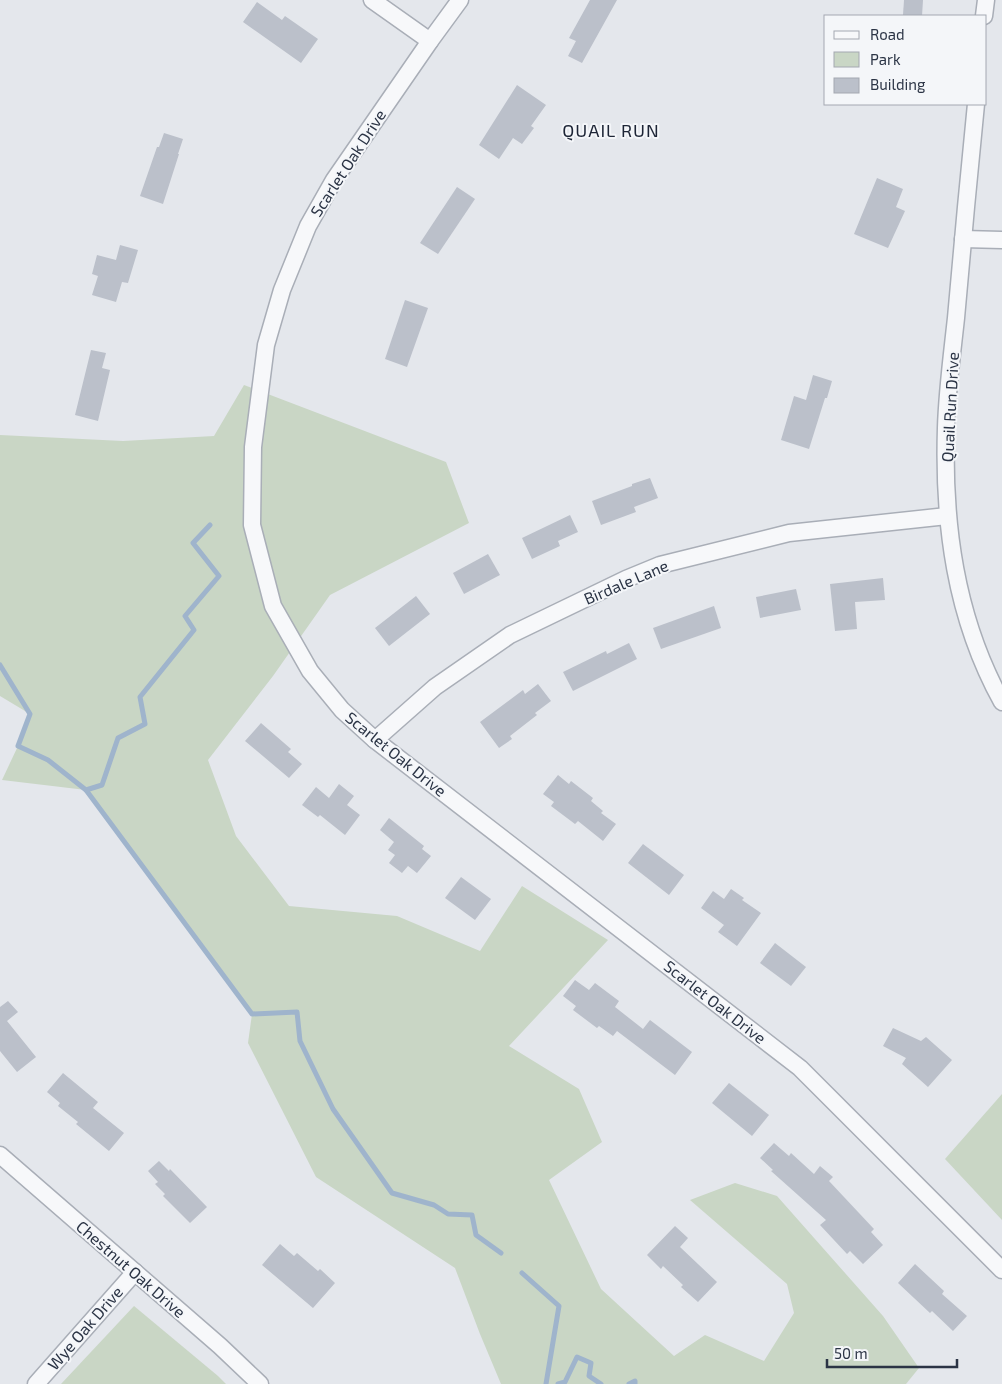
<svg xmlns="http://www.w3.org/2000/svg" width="1002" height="1384" viewBox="0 0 1002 1384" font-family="'Exo 2',sans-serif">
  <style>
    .green { fill: #c9d6c5 }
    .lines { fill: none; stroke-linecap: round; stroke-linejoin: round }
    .stream { stroke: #9fb4cc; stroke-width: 5 }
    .building { fill: #bbc0ca }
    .minor-casing { stroke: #a9aeb7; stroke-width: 19 }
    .minor { stroke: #f7f8fa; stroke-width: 16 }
    .labels { text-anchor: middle; stroke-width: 4; stroke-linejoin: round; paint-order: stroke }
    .street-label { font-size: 16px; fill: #2b3445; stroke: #f4f6f9 }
    .neighbourhood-label { font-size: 18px; letter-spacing: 1px; fill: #1d2536; stroke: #f4f6f9 }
  </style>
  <rect width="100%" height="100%" fill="#e4e7ec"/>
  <!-- green -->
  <g class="green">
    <polygon points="244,385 446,462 469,523 330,595 273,676 208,760 236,836 289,906 397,916 480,951 522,886 608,940 509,1046 579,1089 602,1142 549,1180 601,1289 674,1356 705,1335 764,1361 794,1313 787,1284 690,1200 735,1183 777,1196 883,1316 919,1368 906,1384 501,1384 480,1334 455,1268 316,1177 248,1043 252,1014 86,790 2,780 18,746 30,714 0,696 0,435 123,441 214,436"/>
    <polygon points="1002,1094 1002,1220 945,1159"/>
    <polygon points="134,1306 218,1376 226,1384 61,1384"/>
  </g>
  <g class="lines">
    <!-- stream -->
    <g class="stream">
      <polyline points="0,665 30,714 18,746 48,760 86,790 252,1014 297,1012 300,1041 333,1109 392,1193 434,1205 448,1214 472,1215 476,1235 501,1253"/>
      <polyline points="86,790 102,785 118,738 145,724 140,697 194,630 185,616 219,576 193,543 210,525"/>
      <polyline points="522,1273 559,1306 546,1384"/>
      <polyline points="558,1384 565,1382 577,1357 591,1363 589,1376 601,1384"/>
      <polyline points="629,1384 635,1381 635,1384"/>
    </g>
  </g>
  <!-- building -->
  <g class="building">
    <polygon points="590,0 617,0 582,63 568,56 576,41 569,38"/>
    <polygon points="904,0 923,0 922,16 903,15"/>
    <polygon points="257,2 282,20 285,16 318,39 301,63 243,22"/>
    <polygon points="517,85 546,105 531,126 534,128 522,144 513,138 499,159 479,145"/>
    <polygon points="164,133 183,139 178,154 179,154 163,204 140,196 157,147 159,147"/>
    <polygon points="877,178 903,189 896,207 905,211 888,248 854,234"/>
    <polygon points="457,187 475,199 438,254 420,243"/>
    <polygon points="120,245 138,250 128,283 122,282 116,302 92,295 98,276 92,274 97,255 116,260"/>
    <polygon points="405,300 428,308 407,367 385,359"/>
    <polygon points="91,350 106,353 102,368 110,370 98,421 75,415"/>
    <polygon points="813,375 832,381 827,398 825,398 809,449 781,440 794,396 806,400"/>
    <polygon points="650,478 658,498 634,507 636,512 601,525 592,501 632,486 632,484"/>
    <polygon points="570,515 578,532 558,541 560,546 532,559 522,538"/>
    <polygon points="488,554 500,575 464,594 453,573"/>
    <polygon points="883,578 885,600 855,602 857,629 835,631 830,584"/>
    <polygon points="796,589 801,610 760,618 756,597"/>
    <polygon points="416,596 430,614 389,646 375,628"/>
    <polygon points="714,606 721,628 661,649 653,628"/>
    <polygon points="629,643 637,659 573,691 563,672 606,651 607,654"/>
    <polygon points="538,684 551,701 535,713 537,715 510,736 512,739 499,748 480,722 523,690 525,694"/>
    <polygon points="261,723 291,749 288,752 302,764 289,778 245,741"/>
    <polygon points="558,775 569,784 571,781 593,798 591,801 603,811 601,813 616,824 603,841 578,821 575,824 551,806 554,802 543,794"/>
    <polygon points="339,784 354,796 347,805 360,815 345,835 320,815 318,817 302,805 316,787 329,798"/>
    <polygon points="389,818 424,846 422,849 431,856 417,873 408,866 402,873 389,863 395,855 388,850 394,842 380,830"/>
    <polygon points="643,844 684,875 669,895 628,863"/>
    <polygon points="461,877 491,899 475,920 445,898"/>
    <polygon points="731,889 744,898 742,900 761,913 737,946 718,932 724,925 701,908 713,891 724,899"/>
    <polygon points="775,943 806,967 791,986 760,963"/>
    <polygon points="575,980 589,990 595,983 619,1001 615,1007 643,1029 650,1020 692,1052 675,1075 617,1031 613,1036 599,1026 597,1028 573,1010 576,1006 563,996"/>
    <polygon points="8,1001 18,1012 7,1021 36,1057 17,1072 0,1051 0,1007"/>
    <polygon points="893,1028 921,1041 926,1037 952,1060 928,1087 902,1064 906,1058 883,1046"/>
    <polygon points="63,1073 98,1102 93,1108 124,1133 109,1151 76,1124 78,1122 58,1106 60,1103 47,1092"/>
    <polygon points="729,1083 769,1115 752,1136 712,1103"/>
    <polygon points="774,1143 789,1156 791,1153 814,1174 820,1166 833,1177 829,1181 874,1229 871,1232 883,1245 863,1264 850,1251 847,1254 820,1225 826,1220 771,1171 773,1170 760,1158"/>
    <polygon points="159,1161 169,1171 170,1169 207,1207 190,1223 163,1196 165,1194 155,1184 158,1182 148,1171"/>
    <polygon points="675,1226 688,1238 680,1247 717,1282 698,1302 681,1287 683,1285 663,1266 661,1269 647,1255"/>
    <polygon points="280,1244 294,1256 297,1253 318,1271 320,1269 335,1283 313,1308 262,1265"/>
    <polygon points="915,1264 944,1291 942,1294 967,1316 953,1331 932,1311 930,1313 898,1283"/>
  </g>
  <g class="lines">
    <!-- minor casing -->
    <g class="minor-casing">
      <g id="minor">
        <polyline points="372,0 430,41"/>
        <polyline points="460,0 430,41 334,180 308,226 282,290 266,345 253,447 252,525 273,606 310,671 342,710 375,740 800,1068 1002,1270"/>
        <polyline points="984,16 986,0"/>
        <path d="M976,104C969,175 962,247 956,318C952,355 947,391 946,428C943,523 955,617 1002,702"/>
        <polyline points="963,239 1002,240"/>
        <polyline points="375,740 435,687 510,635 626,579 660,565 789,533 947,516"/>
        <polyline points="0,1155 220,1346 260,1384"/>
        <polyline points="36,1384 135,1272"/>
      </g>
    </g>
    <!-- minor -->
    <use href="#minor" class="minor"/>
  </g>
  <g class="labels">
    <!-- street labels -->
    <g class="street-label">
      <text transform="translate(348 163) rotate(-57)" y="6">Scarlet Oak Drive</text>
      <text transform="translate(950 407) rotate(-87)" y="6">Quail Run Drive</text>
      <text transform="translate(626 582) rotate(-23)" y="6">Birdale Lane</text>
      <text transform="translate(396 754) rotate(39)" y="6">Scarlet Oak Drive</text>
      <text transform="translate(715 1002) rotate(38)" y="6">Scarlet Oak Drive</text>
      <text transform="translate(131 1269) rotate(41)" y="6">Chestnut Oak Drive</text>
      <text transform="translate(85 1328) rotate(-49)" y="6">Wye Oak Drive</text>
    </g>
    <!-- neighbourhood labels -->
    <g class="neighbourhood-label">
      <text x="611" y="137">QUAIL RUN</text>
    </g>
  </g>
  <!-- legend -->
  <rect x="824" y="15" width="162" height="90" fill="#f4f6f9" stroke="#a4a8b1"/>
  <rect x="834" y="31" width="25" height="8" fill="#f7f8fa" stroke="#a4a8b1"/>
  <text x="870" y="40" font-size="15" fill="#2b3445">Road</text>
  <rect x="834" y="52" width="25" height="15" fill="#c9d6c5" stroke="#a4a8b1"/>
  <text x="870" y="65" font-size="15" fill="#2b3445">Park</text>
  <rect x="834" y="78" width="25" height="15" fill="#bbc0ca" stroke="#a4a8b1"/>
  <text x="870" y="90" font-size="15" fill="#2b3445">Building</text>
  <!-- scale -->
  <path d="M827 1359v8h130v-8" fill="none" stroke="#2b3445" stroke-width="2.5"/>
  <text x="834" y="1359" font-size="15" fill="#2b3445" stroke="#f4f6f9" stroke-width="4" paint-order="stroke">50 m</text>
</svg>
